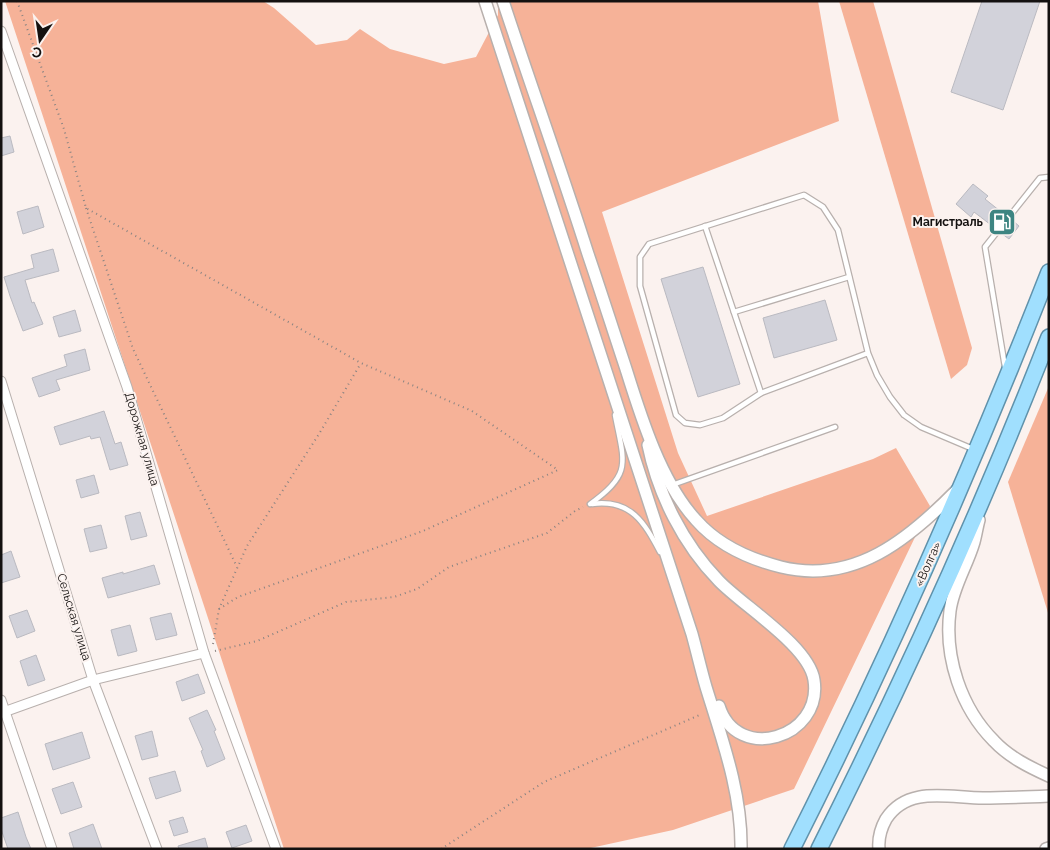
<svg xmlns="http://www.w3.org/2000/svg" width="1050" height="850" viewBox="0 0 1050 850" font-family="Raleway,sans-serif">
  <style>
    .green { fill: #f6b298 }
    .building { fill: #d2d2da; stroke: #babac1 }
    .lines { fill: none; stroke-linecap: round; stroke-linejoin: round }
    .service-casing { stroke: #b8b0ad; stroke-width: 7 }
    .minor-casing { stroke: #b8b0ad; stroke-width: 11 }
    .tertiary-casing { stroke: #b8b0ad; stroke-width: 14 }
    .trunk-casing { stroke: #6092ab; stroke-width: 18 }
    .path { stroke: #8a8482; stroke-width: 2; stroke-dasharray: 1 4; stroke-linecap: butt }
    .service { stroke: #fff; stroke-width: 4.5 }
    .minor { stroke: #fff; stroke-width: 9 }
    .tertiary { stroke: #fff; stroke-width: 11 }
    .trunk { stroke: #a0dffe; stroke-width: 15 }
    .labels { text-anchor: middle; stroke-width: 4; stroke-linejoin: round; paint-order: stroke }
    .poi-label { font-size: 12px; font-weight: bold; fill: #141110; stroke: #fbf2ef; text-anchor: end }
    .street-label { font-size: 12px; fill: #141110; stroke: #fbf2ef }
  </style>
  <rect width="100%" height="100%" fill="#fbf2ef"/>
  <!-- green -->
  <g class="green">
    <polygon points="5,1 263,1 274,8 316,45 347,40 360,29 390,49 444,64 476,57 498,15 498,1 818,1 839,121 602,212 678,453 707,516 873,459 896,448 930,506 794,789 673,830 586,849 284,849"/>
    <polygon points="839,1 873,1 972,348 967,365 951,379"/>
    <polygon points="1049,386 1049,616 1008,482"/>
  </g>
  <!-- building -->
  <g class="building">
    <polygon points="982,1 1040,1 1003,110 951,92"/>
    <polygon points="10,136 14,152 1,156 1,138"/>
    <polygon points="973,184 988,196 985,199 1005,215 995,228 974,212 971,217 956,204"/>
    <polygon points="38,206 44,227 23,234 17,212"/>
    <polygon points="1012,220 1019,226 1009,239 1001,233"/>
    <polygon points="53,249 59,271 25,280 32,303 34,302 43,324 23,331 10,296 4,277 34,268 31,255"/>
    <polygon points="703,267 740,384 698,397 661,279"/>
    <polygon points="825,300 837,340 774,358 763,318"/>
    <polygon points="75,310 81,331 59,337 53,317"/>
    <polygon points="85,349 90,370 56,380 60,390 39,397 32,378 67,366 64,355"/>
    <polygon points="104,411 115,444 121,442 128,465 110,470 100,437 91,439 90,436 60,445 54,427"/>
    <polygon points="94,475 99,493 81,498 76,480"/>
    <polygon points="140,512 147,536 131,540 125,516"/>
    <polygon points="101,525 107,548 90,552 84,529"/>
    <polygon points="11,551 20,577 1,583 1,555"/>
    <polygon points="154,565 160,584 108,598 102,578 123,572 123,574"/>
    <polygon points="27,610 35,631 17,638 9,616"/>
    <polygon points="171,613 177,635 156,640 150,618"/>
    <polygon points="130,625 137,651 118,656 111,630"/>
    <polygon points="36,655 45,680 28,686 20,661"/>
    <polygon points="198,674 205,693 182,701 176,682"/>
    <polygon points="207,710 216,730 214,731 225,759 207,767 201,751 203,750 189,718"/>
    <polygon points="152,731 158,756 142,760 135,736"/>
    <polygon points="82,732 90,758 53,770 45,744"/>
    <polygon points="175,771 181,791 156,799 149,778"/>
    <polygon points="73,782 82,807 61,814 52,789"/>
    <polygon points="18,812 26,837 31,849 8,849 1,829 1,818"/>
    <polygon points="183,817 188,832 174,836 169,821"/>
    <polygon points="93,824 102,849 74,849 69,833"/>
    <polygon points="246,825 252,841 232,848 226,832"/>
    <polygon points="205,838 208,849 179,849 178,846"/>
  </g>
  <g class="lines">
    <!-- service casing -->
    <g class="service-casing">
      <g id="service">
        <polyline points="705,226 761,393"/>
        <polyline points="734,312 849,277"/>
        <polyline points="868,353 761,393 723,418 700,425 685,423 676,415 640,286 640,257 649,244 804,195 823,207 838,230 868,353 877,375 890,397 904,415 921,427 973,449"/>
        <polyline points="1005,367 985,247 1040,178 1049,177"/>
        <polyline points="672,485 835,427"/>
        <path d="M590,504C633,474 624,462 615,415"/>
        <path d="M592,504C631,499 644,522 660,552"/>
      </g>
    </g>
    <!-- minor casing -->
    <g class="minor-casing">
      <g id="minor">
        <polyline points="1,31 127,387 204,653 276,849"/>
        <polyline points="1,381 93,680 157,849"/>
        <polyline points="1,700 52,849"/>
        <polyline points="1,713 93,680 204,653"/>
      </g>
    </g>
    <!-- tertiary casing -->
    <g class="tertiary-casing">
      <g id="tertiary">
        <path d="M485,1L692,634C697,652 701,670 706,687C722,739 742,793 741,849"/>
        <path d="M503,1C531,86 561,169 588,254C601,292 613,330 626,369C641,417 661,482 696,520C718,545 749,559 781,567C854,585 909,539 957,490"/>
        <path d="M648,445C658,494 683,544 719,581C743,606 809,646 814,680C823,738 737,764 719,706"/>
        <path d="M979,520C977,527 976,535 974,542C967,566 953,587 950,611C944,657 961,708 994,741C1009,757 1029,767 1049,776"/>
        <path d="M879,849C878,838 881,828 886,819C908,785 949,798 983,798C1005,798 1027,797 1049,796"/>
        <polyline points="1046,849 1049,848"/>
      </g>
    </g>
    <!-- trunk casing -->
    <g class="trunk-casing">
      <g id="trunk">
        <path d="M792,849C887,661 972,468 1049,272"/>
        <path d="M819,849C903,682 981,511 1049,337"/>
      </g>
    </g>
    <!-- path -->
    <g class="path">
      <polyline points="17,1 64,129 86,208 361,363 472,411 558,470"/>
      <polyline points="86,208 133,349 237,567"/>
      <polyline points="219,609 238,597 423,531 558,470"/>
      <polyline points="213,644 219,609 247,546 319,434 361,363"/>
      <polyline points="215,651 257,641 346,602 394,597 417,589 449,567 547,533 575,511 583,507"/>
      <polyline points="441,849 544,782 702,714"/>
    </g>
    <!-- service -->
    <use href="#service" class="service"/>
    <!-- minor -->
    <use href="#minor" class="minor"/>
    <!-- tertiary -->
    <use href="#tertiary" class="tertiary"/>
    <!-- trunk -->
    <use href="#trunk" class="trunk"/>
  </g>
  <!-- icons -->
  <defs>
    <g id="fuel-square" transform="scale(1.4375)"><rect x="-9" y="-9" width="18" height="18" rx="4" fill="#3d8582" stroke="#fbf2ef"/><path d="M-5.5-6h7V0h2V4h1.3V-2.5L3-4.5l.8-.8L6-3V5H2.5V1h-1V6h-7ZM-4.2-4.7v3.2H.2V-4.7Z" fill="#fff"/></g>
  </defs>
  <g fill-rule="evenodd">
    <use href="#fuel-square" x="1002" y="222"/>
  </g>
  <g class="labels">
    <!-- poi labels -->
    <g class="poi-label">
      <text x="983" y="226">Магистраль</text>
    </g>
    <!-- street labels -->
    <g class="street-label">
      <text transform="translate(142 439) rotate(74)" y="4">Дорожная улица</text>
      <text transform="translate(928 564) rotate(-66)" y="4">«Волга»</text>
      <text transform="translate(74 617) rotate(73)" y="4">Сельская улица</text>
    </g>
  </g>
  <!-- border -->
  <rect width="1050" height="850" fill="none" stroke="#141110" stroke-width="5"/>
  <!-- north arrow -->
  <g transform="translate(40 40) rotate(193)" stroke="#fbf2ef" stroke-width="4" paint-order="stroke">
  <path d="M0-4L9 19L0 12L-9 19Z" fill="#141110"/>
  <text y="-8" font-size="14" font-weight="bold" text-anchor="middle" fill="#141110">С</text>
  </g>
</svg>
